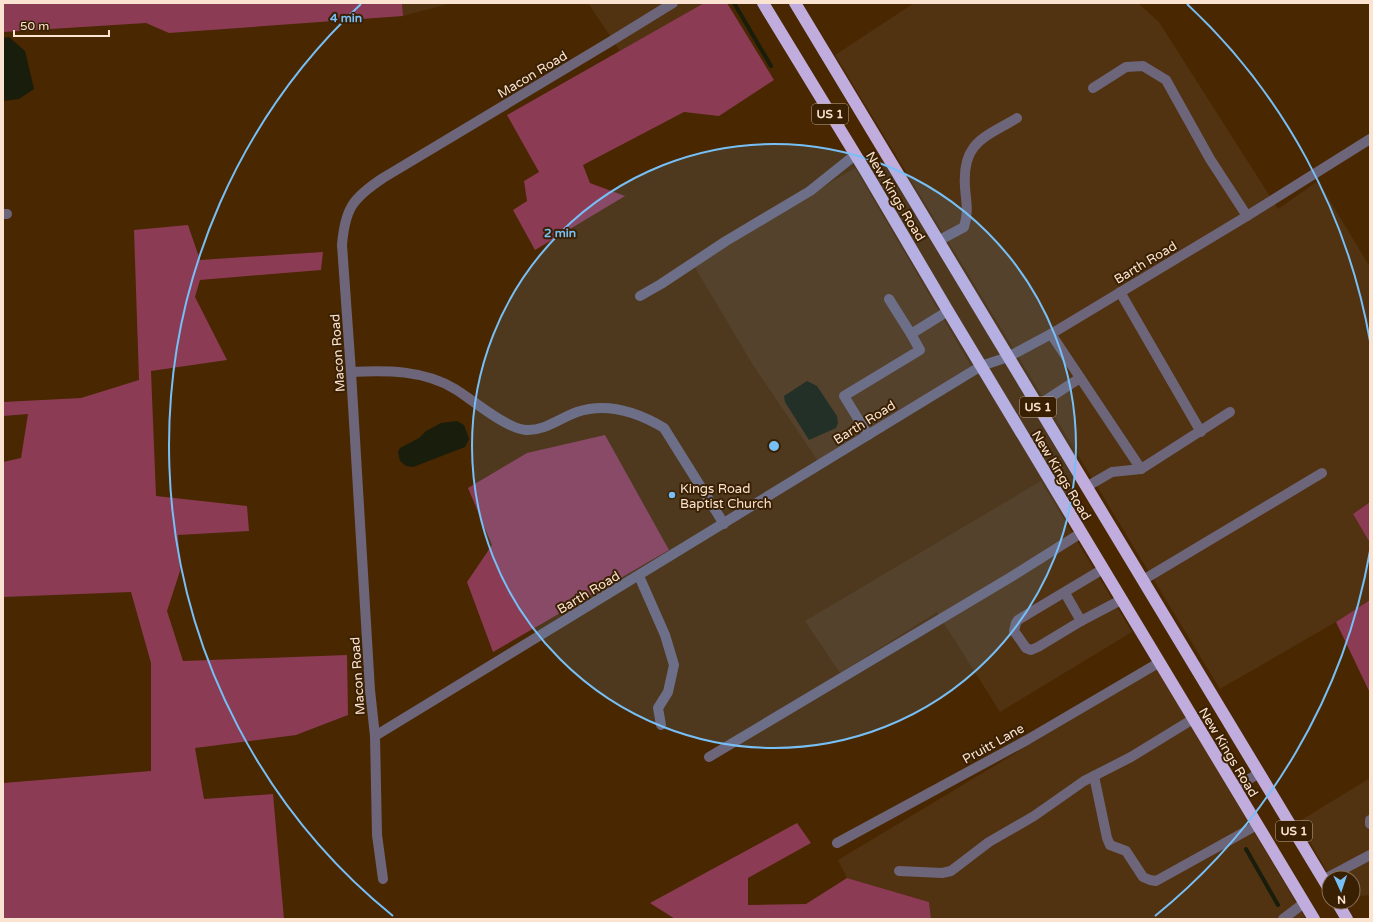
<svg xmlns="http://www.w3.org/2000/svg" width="1373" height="922" viewBox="0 0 1373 922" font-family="'Varela Round',sans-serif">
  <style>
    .built { fill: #513211 }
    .green { fill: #8b3b54 }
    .water { fill: #181d0c }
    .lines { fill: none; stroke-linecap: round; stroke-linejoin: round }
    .stream { stroke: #181d0c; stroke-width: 4 }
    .minor { stroke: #6d6579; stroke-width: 10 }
    .highway { stroke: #c0adde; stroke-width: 12 }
    .ring { fill: none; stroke: #77bff7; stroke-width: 2 }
    .poi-dot { fill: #77bff7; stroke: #3a2003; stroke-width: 1.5 }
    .labels { text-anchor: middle; stroke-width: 4; stroke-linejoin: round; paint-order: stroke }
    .shield { fill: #3a2003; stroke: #c0a892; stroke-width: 1 }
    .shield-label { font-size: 12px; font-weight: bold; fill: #fae3d0 }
    .street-label { font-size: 13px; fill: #fae3d0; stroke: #3a2003 }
    .poi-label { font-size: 13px; fill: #fae3d0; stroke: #3a2003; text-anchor: start }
    .centre { fill: #77bff7; stroke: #3a2003; stroke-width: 2 }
    .ring-label { font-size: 12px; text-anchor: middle; font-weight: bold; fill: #77bff7; stroke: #3a2003; stroke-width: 4; stroke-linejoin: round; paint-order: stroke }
  </style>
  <rect width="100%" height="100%" fill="#492700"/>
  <!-- built -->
  <g class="built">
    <polygon points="402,3 452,3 403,16"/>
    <polygon points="588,3 704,3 620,51"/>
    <polygon points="914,3 1138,3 1159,22 1278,209 1318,181 1370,267 1370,502 1353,514 1370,543 1370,600 1336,622 1220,689 835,55"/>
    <polygon points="855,168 971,366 818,461 753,365 693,264"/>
    <polygon points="1041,481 1132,632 1000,712 937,612 840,673 805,621"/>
    <polygon points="1157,668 1306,919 931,919 929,902 847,878 838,860"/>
    <polygon points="1370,778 1370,895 1353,897 1353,878 1331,878 1298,822"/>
  </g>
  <!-- green -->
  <g class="green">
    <polygon points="3,3 402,3 403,16 169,33 146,23 3,32"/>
    <polygon points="704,3 727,3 774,80 719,116 684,112 583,165 590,183 625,196 535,250 513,210 527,201 524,181 539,172 507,115"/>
    <polygon points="188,225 200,260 323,252 321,270 200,280 195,297 227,360 151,371 156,496 247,506 249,531 178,535 180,571 167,611 183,661 347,655 348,715 296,735 195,748 204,799 273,794 284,919 3,919 3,783 151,771 151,663 131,592 3,597 3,462 21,458 28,414 3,416 3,402 81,398 139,380 134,230"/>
    <polygon points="605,435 669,550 493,652 467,582 492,545 468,488 527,453"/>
    <polygon points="1370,502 1370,543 1353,514"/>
    <polygon points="1370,600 1370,693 1336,622"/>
    <polygon points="797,823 811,843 748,878 748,905 806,904 847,878 929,902 931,919 675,919 650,903"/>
  </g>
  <!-- water -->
  <g class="water">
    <polygon points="9,37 25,51 34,89 19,99 3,101 3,38"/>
    <polygon points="807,381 817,386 837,416 838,423 836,428 809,440 785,402 784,396"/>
    <polygon points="457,421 464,425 469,439 465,447 413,467 406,466 400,461 398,452 400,448 419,438 426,431 441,423"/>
  </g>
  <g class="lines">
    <!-- stream -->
    <g class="stream">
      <polyline points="734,3 771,66"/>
      <polyline points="1246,849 1278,905"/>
    </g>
    <!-- minor -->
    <g class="minor">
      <polyline points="1093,88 1126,67 1143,66 1166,80 1210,159 1247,216"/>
      <polyline points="3,214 7,214"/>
      <path d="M938,241L964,227C969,212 966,202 965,187C962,142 984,138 1017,118"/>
      <polyline points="1120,292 1201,432"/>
      <polyline points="640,296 661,284 726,241 810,191 855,155"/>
      <polyline points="889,299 911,334 948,311"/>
      <polyline points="1051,334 1141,469"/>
      <path d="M351,372C386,370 424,370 455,389C473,400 505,428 526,430C545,431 560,418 577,412C607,402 639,413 664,428L724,524"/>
      <polyline points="1037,406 1080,378"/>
      <polyline points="868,435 844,396 920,350 911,334"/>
      <polyline points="1086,487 1112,472 1141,469 1230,412"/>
      <polyline points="639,576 665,635 674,665 668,692 658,708 661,725"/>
      <polyline points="1143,580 1322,473"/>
      <polyline points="1065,593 1081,621 1038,647 1031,650 1026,648 1014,631 1016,623 1018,620 1103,569"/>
      <polyline points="1081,621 1121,600"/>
      <polyline points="375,736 981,366 1008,357 1051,334 1247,216 1370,139"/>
      <polyline points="709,757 1011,577 1081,533"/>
      <polyline points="1094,776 1107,838 1110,845 1126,851 1143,877 1150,880 1156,881 1257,825"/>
      <polyline points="1235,788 1259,773"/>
      <polyline points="1370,820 1370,824"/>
      <polyline points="837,843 1027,740 1160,662"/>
      <polyline points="899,871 942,873 951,871 989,842 1034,816 1084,781 1131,757 1193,719"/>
      <path d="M383,879L377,835L375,736L370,690L351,372L342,245C345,208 353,198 383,178L608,43L673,3"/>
      <polyline points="1323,880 1370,855"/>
      <polyline points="1283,919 1304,903"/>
    </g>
    <!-- highway -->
    <g class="highway">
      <polyline points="763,3 866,172 948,311 1314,919"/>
      <polyline points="795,3 1329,889"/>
      <polyline points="1337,902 1347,919"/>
    </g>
  </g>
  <!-- distance rings -->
  <circle cx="774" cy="446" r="302" fill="#77bff7" fill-opacity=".12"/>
  <g class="ring">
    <circle cx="774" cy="446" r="302"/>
    <path d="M1370 551A605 605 0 0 1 1155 916M393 916A605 605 0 0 1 361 4M1187 4A605 605 0 0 1 1370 341"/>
  </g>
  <!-- markers -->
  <circle class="poi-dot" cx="672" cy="495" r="4"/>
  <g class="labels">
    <!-- shield labels -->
    <g class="shield">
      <rect x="812" y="104" width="36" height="20" rx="3"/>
      <rect x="1020" y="397" width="36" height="20" rx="3"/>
      <rect x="1276" y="821" width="36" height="20" rx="3"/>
    </g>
    <g class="shield-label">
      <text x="830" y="118">US 1</text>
      <text x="1038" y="411">US 1</text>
      <text x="1294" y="835">US 1</text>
    </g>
    <!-- street labels -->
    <g class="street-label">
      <text transform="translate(532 74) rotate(-31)" y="5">Macon Road</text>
      <text transform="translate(896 196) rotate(59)" y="5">New Kings Road</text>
      <text transform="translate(1145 262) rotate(-31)" y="5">Barth Road</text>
      <text transform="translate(337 353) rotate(-94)" y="5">Macon Road</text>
      <text transform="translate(864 422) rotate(-32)" y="5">Barth Road</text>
      <text transform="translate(1062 475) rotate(59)" y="5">New Kings Road</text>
      <text transform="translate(588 592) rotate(-31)" y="5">Barth Road</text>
      <text transform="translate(357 676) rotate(-94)" y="5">Macon Road</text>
      <text transform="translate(993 743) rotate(-29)" y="5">Pruitt Lane</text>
      <text transform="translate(1229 752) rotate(59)" y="5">New Kings Road</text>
    </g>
    <!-- poi labels -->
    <g class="poi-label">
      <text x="680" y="493">Kings Road<tspan x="680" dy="15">Baptist Church</tspan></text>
    </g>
  </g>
  <circle cx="774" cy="446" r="6" class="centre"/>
  <g class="ring-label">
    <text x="346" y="22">4 min</text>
    <text x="560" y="237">2 min</text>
  </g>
  <!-- border -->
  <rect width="1373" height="922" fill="none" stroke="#fae3d0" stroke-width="8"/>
  <!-- north arrow -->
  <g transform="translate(1341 890) rotate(177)"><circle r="19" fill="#3a2003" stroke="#876e55"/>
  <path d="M0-3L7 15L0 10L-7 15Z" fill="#77bff7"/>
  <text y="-6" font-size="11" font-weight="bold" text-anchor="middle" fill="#fae3d0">N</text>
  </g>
  <!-- scale -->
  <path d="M14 30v6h95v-6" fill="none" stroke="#fae3d0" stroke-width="2"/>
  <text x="20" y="30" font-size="12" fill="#fae3d0" stroke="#3a2003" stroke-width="3" paint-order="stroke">50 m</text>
</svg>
